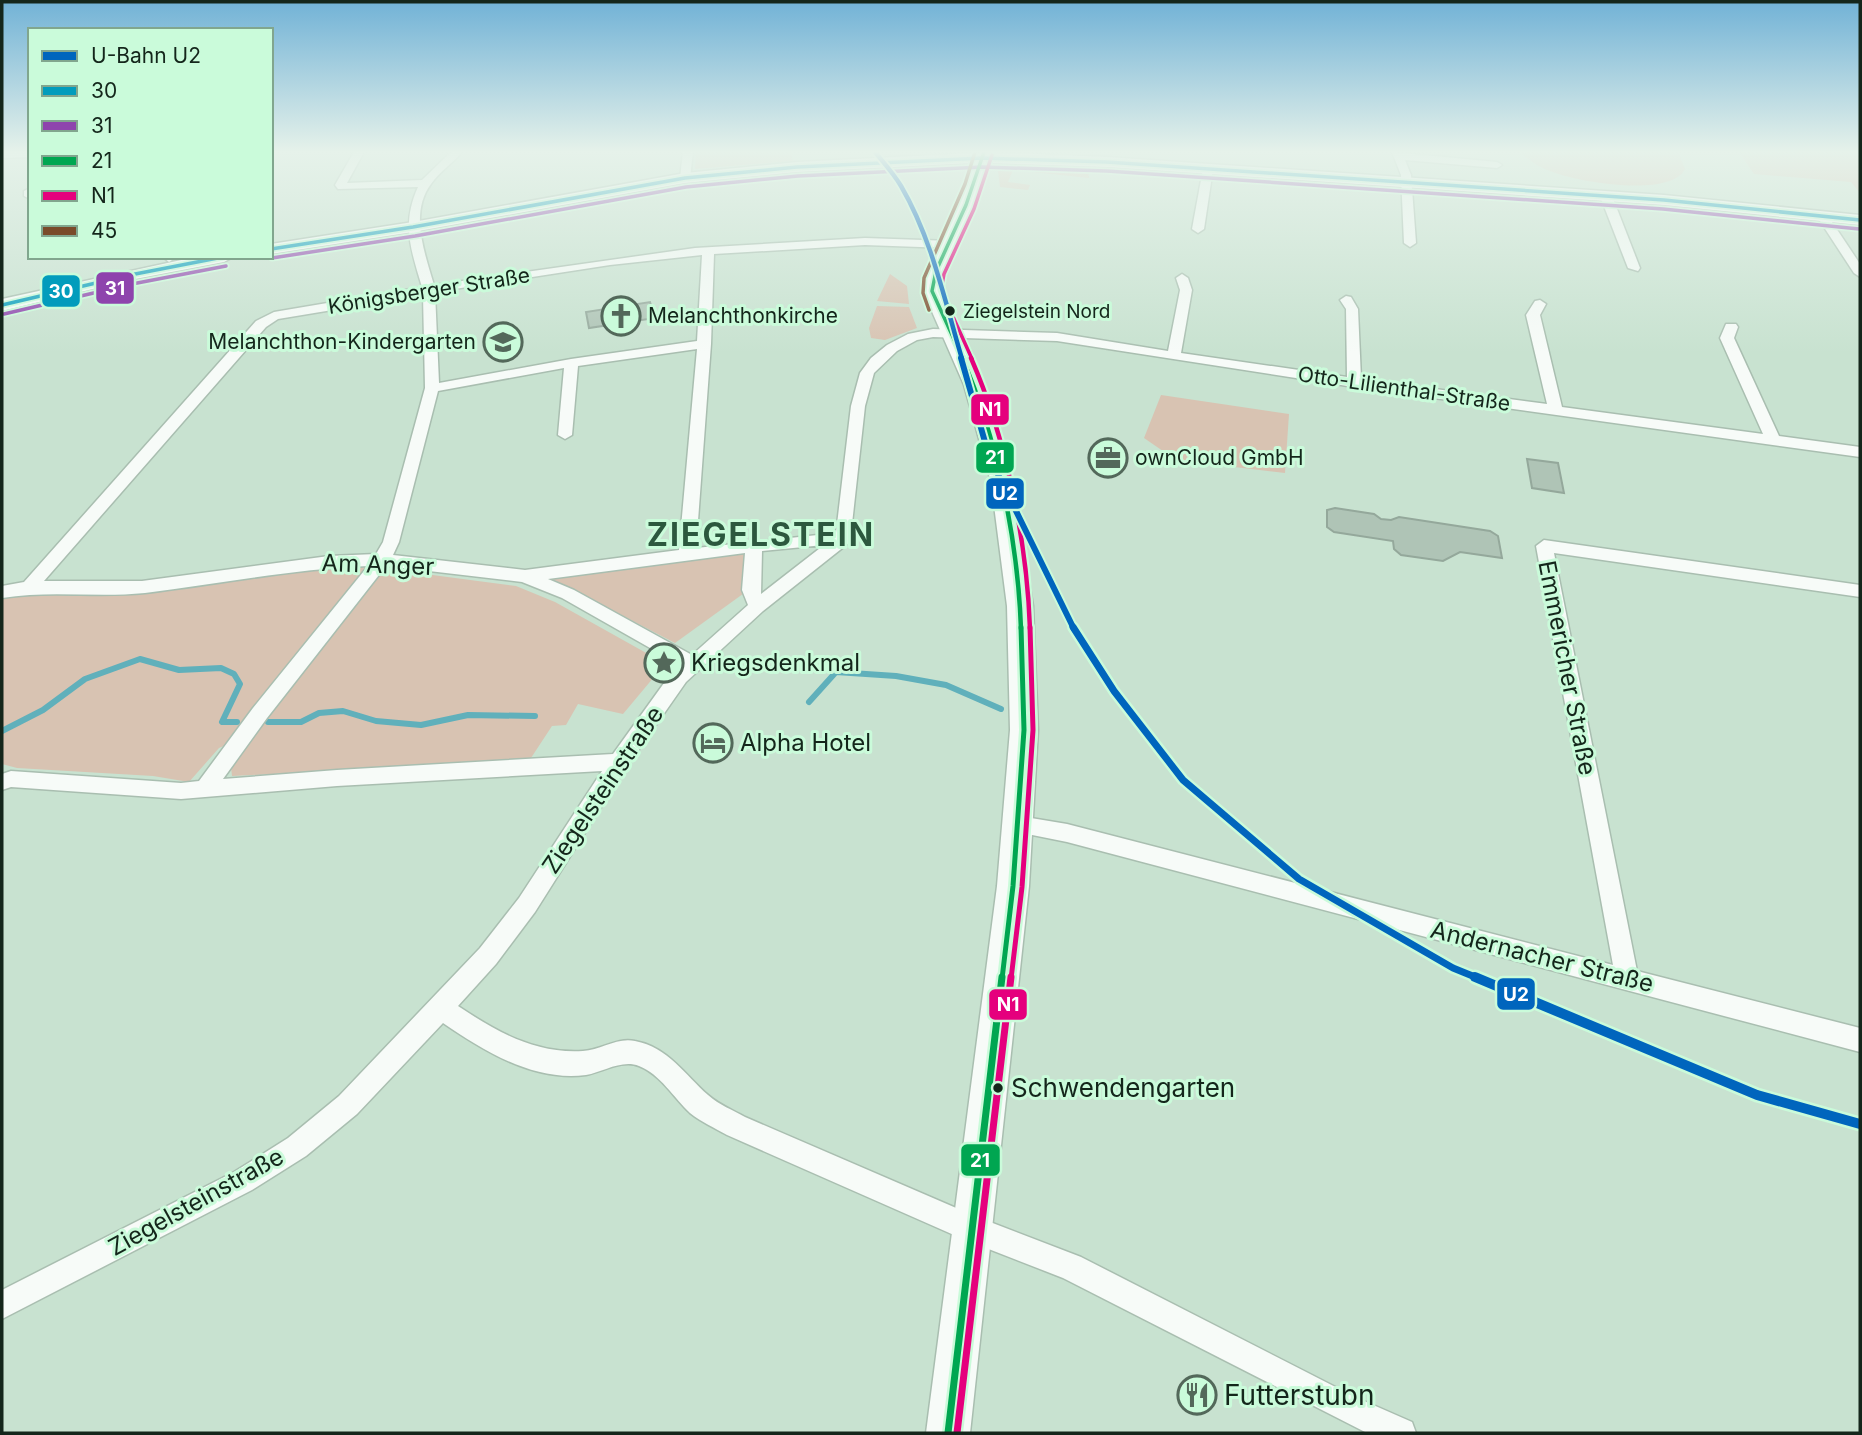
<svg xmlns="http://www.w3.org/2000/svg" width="1862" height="1435" viewBox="0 0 1862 1435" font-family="Inter,sans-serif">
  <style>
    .green { fill: #d8c3b2 }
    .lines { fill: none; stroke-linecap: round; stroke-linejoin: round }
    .stream { stroke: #60b0bb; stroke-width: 6 }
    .building { fill: #afc4b6; stroke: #94a89b; stroke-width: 2 }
    .street-casing { stroke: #a9beb0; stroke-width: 3 }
    .secondary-casing { stroke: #a9beb0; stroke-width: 3 }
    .street { fill: #f7fbf8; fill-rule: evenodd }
    .secondary { fill: #f7fbf8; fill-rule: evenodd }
    .bus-1-casing { stroke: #cafbda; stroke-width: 7 }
    .bus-2-casing { stroke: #cafbda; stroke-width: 7 }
    .bus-3-far3-casing { stroke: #cafbda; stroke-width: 7 }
    .bus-3-far2-casing { stroke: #cafbda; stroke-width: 9 }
    .bus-3-far1-casing { stroke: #cafbda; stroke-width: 10 }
    .bus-3-casing { stroke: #cafbda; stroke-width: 12 }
    .bus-4-far3-casing { stroke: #cafbda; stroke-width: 7 }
    .bus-4-far2-casing { stroke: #cafbda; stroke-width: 9 }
    .bus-4-far1-casing { stroke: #cafbda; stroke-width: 10 }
    .bus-4-casing { stroke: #cafbda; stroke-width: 12 }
    .bus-5-casing { stroke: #cafbda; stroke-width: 7 }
    .bus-1 { stroke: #029cbc; stroke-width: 3.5 }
    .bus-2 { stroke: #8e44ad; stroke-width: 3.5 }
    .bus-3-far3 { stroke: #00a651; stroke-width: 3.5 }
    .bus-3-far2 { stroke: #00a651; stroke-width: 4.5 }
    .bus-3-far1 { stroke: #00a651; stroke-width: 5 }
    .bus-3 { stroke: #00a651; stroke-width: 7 }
    .bus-4-far3 { stroke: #e5007d; stroke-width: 3.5 }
    .bus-4-far2 { stroke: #e5007d; stroke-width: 4.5 }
    .bus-4-far1 { stroke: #e5007d; stroke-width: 5 }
    .bus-4 { stroke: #e5007d; stroke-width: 7 }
    .bus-5 { stroke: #7a4b2a; stroke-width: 3.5 }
    .metro-1-far3-casing { stroke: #cafbda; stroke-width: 8 }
    .metro-1-far2-casing { stroke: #cafbda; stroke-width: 10 }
    .metro-1-far1-casing { stroke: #cafbda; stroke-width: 12 }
    .metro-1-casing { stroke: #cafbda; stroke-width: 15 }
    .metro-1-far3 { stroke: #0065bd; stroke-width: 4.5 }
    .metro-1-far2 { stroke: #0065bd; stroke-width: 6 }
    .metro-1-far1 { stroke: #0065bd; stroke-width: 7 }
    .metro-1 { stroke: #0065bd; stroke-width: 10 }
    .bus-dot { fill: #14261b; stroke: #cafbda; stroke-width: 2.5 }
    .labels { text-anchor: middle; stroke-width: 6; stroke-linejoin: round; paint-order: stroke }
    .far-bus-label { font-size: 19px; fill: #14261b; stroke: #cafbda; text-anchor: start }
    .far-street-label { font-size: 21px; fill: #14261b; stroke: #cafbda }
    .far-poi-label { font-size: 21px; fill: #14261b; stroke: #cafbda; text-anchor: start }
    .street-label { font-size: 24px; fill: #14261b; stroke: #cafbda }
    .poi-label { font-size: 24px; fill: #14261b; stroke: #cafbda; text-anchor: start }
    .near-bus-label { font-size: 26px; fill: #14261b; stroke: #cafbda; text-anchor: start }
    .near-poi-label { font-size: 28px; fill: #14261b; stroke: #cafbda; text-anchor: start }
    .district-label { font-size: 32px; font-weight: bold; letter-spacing: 2px; fill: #2c583e; stroke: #cafbda }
    .line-badge { stroke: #cafbda; stroke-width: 2.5 }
    .badge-label { font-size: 19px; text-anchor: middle; font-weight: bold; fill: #fff }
  </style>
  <rect width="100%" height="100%" fill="#c8e2d0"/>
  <!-- green -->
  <g class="green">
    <polygon points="696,152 791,152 793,161 695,169"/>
    <path d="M1520,152H1678L1685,169C1671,198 1578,182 1553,172C1540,168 1530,161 1520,152Z"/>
    <polygon points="1739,152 1860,152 1860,193 1851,182 1754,174"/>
    <polygon points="1001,168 1088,169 1089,178 1013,170 1008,182 1030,185 1028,190 1000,187 998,171"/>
    <polygon points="890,274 907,286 909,304 877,301"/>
    <polygon points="877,306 909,307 917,328 885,340 871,338 869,328"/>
    <polygon points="1161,395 1289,414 1285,473 1176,460 1144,438"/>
    <polygon points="749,553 747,591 675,643 550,578"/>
    <polygon points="365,565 368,568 226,745 219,748 189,782 153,776 17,768 2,764 2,596"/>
    <polygon points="387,569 516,586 555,602 657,659 654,677 623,714 578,704 566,725 552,726 529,761 232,776 231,767 238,754 378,574"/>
  </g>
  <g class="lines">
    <!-- stream -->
    <g class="stream">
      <polyline points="809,702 836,672 896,676 946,685 1001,709"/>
      <polyline points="268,722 301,722 319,713 343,711 376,721 421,725 468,715 535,716"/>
      <polyline points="2,731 43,710 85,679 140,659 179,670 221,668 234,674 240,684 222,722 237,722"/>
    </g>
  </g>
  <!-- building -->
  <g class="building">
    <polygon points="650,302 655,318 589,328 586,312"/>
    <polygon points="1527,459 1558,463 1564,493 1532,488"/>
    <polygon points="1335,508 1374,514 1381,519 1391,520 1399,517 1490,531 1498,536 1502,558 1460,552 1443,561 1401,555 1394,549 1393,541 1334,532 1327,527 1327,510"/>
  </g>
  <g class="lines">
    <!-- street casing -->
    <g class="street-casing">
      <g id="street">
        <polygon points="2,152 30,152 30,157 2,158"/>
        <path d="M354,152H364L347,183L422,180L451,152H462C453,163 439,172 431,184C409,213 425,254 434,285L695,248L865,238L952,241V247L948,248L865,245L714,254L711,344L696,548L836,533L851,406L860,373L871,358L887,345L908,334L933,329L1057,333L1168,351L1180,290L1176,278L1182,274L1188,278L1192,290L1181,353L1347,377L1346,309L1340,300L1346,296L1351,297L1358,309L1361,379L1547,404L1526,315L1535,301L1540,300L1546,304L1540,315L1562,407L1763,434L1720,338L1726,324H1736L1738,327L1734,338L1779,436L1860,447V457L1354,387L1057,341L933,337L917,340L897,351L874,373L865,406L850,542L763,611L686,682L626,768L535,912L496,964L458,1006C497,1032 535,1054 583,1051C601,1050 617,1037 635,1041C668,1047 685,1075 708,1095C719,1105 733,1110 745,1117L977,1217L1081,1257L1355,1397L1412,1422L1416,1433H1367L1063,1278L963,1239L727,1135C715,1128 701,1122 690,1113C674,1098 660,1074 639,1066C622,1059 603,1072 586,1075C534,1082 484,1051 443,1023L357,1114L306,1156L252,1190L2,1319V1290L234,1172L288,1138L339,1096L480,948L519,898L602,771L337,786L181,799L11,787L2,790V774L11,771L181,783L199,781L253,708L368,566C293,569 220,584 145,593C97,598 50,590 2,598V586L24,582L256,321L274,312L422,287C411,250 401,224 418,187L338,189L335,185ZM702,255L697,341L571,359L439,383L435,292L610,265ZM423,295L425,388L383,542L376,554L329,556L142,581H44L266,327L278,319ZM697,349L679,550L525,570L393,555L399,542L438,391L564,368L558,435L565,439L572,435L578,366ZM824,545L761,594L762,551ZM745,553L742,590L748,605L692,655L574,590L548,579ZM386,566L522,582L562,598L680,665L672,672L613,754L337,770L223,779L267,718Z"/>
        <polygon points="683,152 693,152 690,178 685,181 680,178"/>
        <polygon points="1392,152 1497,162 1502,165 1497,168 1405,160 1411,175 1416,243 1410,247 1404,243 1401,175"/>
        <polygon points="1208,166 1213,169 1204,229 1198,233 1192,229 1203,169"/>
        <polygon points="30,188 30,199 24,196 24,191"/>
        <polygon points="1606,193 1612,196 1640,268 1638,271 1628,268 1600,196"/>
        <polygon points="1818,213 1826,213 1860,264 1860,277 1854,273 1816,215"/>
        <polygon points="163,257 175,257 175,258 169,262"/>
        <polygon points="1544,540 1860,585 1860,597 1554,553 1637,971 1860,1028 1860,1052 1067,842 1012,831 1009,825 1012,819 1019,816 1067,824 1613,965 1536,546"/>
      </g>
    </g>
    <!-- secondary casing -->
    <g class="secondary-casing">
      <g id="secondary">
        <polygon points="992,152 1107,157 1664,195 1860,215 1860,225 1664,205 1107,167 988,163 974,205 945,271 941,291 984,385 1013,482 1033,606 1038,730 1029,886 970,1433 926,1433 997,886 1010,730 1007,606 991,482 964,385 923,291 927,271 958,205 972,163 797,172 685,183 413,232 271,254 271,244 413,222 685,173 797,162"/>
        <polygon points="195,257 233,257 224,262 130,280 2,311 2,299"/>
      </g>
    </g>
    <!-- street -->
    <use href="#street" class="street"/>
    <!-- secondary -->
    <use href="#secondary" class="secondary"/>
    <!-- bus-1 casing -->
    <g class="bus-1-casing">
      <g id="bus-1">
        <polyline points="271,249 413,227 685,178 797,167 982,158 1107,162 1664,200 1860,220"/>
        <polyline points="2,305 130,275 223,257"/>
      </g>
    </g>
    <!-- bus-2 casing -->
    <g class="bus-2-casing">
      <g id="bus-2">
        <polyline points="272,258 415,236 686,187 798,176 982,167 1107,171 1663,209 1859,229"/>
        <polyline points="4,314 132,284 226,266"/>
      </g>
    </g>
    <!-- bus-3-far3 casing -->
    <g class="bus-3-far3-casing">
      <polyline id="bus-3-far3" points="963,359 932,291 936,271 966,205 984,152"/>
    </g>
    <!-- bus-3-far2 casing -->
    <g class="bus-3-far2-casing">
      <path id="bus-3-far2" d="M962,358C997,437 1018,542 1021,629"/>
    </g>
    <!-- bus-3-far1 casing -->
    <g class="bus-3-far1-casing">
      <polyline id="bus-3-far1" points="1002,979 1013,886 1024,730 1021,627"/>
    </g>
    <!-- bus-3 casing -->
    <g class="bus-3-casing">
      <polyline id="bus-3" points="948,1433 1002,977"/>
    </g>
    <!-- bus-4-far3 casing -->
    <g class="bus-4-far3-casing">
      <polyline id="bus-4-far3" points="972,359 941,290 944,274 974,209 992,155"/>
    </g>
    <!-- bus-4-far2 casing -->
    <g class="bus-4-far2-casing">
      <path id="bus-4-far2" d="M971,358C1006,438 1027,541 1030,629"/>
    </g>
    <!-- bus-4-far1 casing -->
    <g class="bus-4-far1-casing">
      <polyline id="bus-4-far1" points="1011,979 1022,887 1033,730 1030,627"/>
    </g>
    <!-- bus-4 casing -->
    <g class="bus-4-casing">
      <polyline id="bus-4" points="957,1433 1011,977"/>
    </g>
    <!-- bus-5 casing -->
    <g class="bus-5-casing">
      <polyline id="bus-5" points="929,310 923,293 924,278 965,184 975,152"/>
    </g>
    <!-- bus-1 -->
    <use href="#bus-1" class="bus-1"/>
    <!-- bus-2 -->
    <use href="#bus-2" class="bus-2"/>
    <!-- bus-3-far3 -->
    <use href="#bus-3-far3" class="bus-3-far3"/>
    <!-- bus-3-far2 -->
    <use href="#bus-3-far2" class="bus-3-far2"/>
    <!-- bus-3-far1 -->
    <use href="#bus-3-far1" class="bus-3-far1"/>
    <!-- bus-3 -->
    <use href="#bus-3" class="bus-3"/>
    <!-- bus-4-far3 -->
    <use href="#bus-4-far3" class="bus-4-far3"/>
    <!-- bus-4-far2 -->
    <use href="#bus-4-far2" class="bus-4-far2"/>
    <!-- bus-4-far1 -->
    <use href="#bus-4-far1" class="bus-4-far1"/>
    <!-- bus-4 -->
    <use href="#bus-4" class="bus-4"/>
    <!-- bus-5 -->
    <use href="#bus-5" class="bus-5"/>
    <!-- metro-1-far3 casing -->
    <g class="metro-1-far3-casing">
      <path id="metro-1-far3" d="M875,152C884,163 894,174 901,186C932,239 945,302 962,359"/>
    </g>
    <!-- metro-1-far2 casing -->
    <g class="metro-1-far2-casing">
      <polyline id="metro-1-far2" points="961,358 989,456 1074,629"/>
    </g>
    <!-- metro-1-far1 casing -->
    <g class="metro-1-far1-casing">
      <polyline id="metro-1-far1" points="1073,627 1114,691 1183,780 1299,879 1453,968 1480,979"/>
    </g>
    <!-- metro-1 casing -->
    <g class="metro-1-casing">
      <polyline id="metro-1" points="1475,977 1757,1095 1860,1124"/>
    </g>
    <!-- metro-1-far3 -->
    <use href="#metro-1-far3" class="metro-1-far3"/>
    <!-- metro-1-far2 -->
    <use href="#metro-1-far2" class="metro-1-far2"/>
    <!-- metro-1-far1 -->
    <use href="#metro-1-far1" class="metro-1-far1"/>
    <!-- metro-1 -->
    <use href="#metro-1" class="metro-1"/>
  </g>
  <!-- sky -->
  <linearGradient id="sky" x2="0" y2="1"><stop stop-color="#71b2d6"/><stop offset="0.43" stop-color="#e6f2ea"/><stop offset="1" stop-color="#e6f2ea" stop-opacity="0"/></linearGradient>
  <rect width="1862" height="353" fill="url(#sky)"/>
  <!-- icons -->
  <defs>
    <g id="church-ring" transform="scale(2.0125)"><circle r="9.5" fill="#cafbda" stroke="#53685a" stroke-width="1.5"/><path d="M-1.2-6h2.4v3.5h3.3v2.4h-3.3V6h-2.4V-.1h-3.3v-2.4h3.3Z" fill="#53685a"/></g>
    <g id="school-ring" transform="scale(2.0125)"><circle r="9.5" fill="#cafbda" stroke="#53685a" stroke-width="1.5"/><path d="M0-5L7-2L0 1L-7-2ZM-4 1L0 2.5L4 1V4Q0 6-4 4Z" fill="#53685a"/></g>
    <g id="office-ring" transform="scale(2.0125)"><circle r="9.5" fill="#cafbda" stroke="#53685a" stroke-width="1.5"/><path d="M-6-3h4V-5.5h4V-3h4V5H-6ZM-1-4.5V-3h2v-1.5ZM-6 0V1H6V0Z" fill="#53685a"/></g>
    <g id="sight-ring" transform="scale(2.0125)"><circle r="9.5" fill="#cafbda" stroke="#53685a" stroke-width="1.5"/><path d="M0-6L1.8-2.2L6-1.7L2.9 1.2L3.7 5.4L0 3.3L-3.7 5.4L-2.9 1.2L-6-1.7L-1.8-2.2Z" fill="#53685a"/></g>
    <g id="hotel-ring" transform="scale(2.0125)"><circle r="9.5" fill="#cafbda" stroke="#53685a" stroke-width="1.5"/><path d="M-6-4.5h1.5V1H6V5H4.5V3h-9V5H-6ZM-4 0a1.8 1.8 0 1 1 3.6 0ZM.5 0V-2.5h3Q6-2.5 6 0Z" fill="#53685a"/></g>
    <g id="restaurant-ring" transform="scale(2.0125)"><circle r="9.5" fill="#cafbda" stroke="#53685a" stroke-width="1.5"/><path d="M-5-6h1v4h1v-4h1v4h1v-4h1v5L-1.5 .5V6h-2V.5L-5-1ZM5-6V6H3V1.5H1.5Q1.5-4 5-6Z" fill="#53685a"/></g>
  </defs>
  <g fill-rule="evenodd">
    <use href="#church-ring" x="621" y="316"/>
    <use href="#school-ring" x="503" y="342"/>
    <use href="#office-ring" x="1108" y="458"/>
    <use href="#sight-ring" x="664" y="663"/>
    <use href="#hotel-ring" x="713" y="743"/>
    <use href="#restaurant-ring" x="1197" y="1395"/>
  </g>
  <!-- markers -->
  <g class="bus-dot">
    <circle cx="950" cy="311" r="6"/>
    <circle cx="998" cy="1088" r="6"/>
  </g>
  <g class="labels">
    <!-- far-bus labels -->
    <g class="far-bus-label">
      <text x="963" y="318">Ziegelstein Nord</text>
    </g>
    <!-- far-street labels -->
    <g class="far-street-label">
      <text transform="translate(429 291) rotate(-9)" y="7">Königsberger Straße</text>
      <text transform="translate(1404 389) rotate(8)" y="7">Otto-Lilienthal-Straße</text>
    </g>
    <!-- far-poi labels -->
    <g class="far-poi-label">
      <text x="648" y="323">Melanchthonkirche</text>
      <text x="476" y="349" text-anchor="end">Melanchthon-Kindergarten</text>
      <text x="1135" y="465">ownCloud GmbH</text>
    </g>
    <!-- street labels -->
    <g class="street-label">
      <text transform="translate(378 565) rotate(2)" y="8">Am Anger</text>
      <text transform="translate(1567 668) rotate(79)" y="8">Emmericher Straße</text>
      <text transform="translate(603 790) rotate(-56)" y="8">Ziegelsteinstraße</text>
      <text transform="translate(1542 957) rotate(14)" y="8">Andernacher Straße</text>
      <text transform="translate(196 1202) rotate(-29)" y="8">Ziegelsteinstraße</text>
    </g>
    <!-- poi labels -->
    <g class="poi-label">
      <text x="691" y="671">Kriegsdenkmal</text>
      <text x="740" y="751">Alpha Hotel</text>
    </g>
    <!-- near-bus labels -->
    <g class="near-bus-label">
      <text x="1011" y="1097">Schwendengarten</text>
    </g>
    <!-- near-poi labels -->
    <g class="near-poi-label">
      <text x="1224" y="1405">Futterstubn</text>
    </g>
    <!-- district labels -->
    <g class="district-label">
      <text x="761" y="546">ZIEGELSTEIN</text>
    </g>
  </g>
  <g class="line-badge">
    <rect x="95" y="271" width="40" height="34" rx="7" fill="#8e44ad"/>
    <rect x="41" y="274" width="40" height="34" rx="7" fill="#029cbc"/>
    <rect x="970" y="393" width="40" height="33" rx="7" fill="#e5007d"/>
    <rect x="975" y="441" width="40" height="33" rx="7" fill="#00a651"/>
    <rect x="985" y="477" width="40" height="33" rx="7" fill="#0065bd"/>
    <rect x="1496" y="977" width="40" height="34" rx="7" fill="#0065bd"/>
    <rect x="988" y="988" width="40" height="33" rx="7" fill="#e5007d"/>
    <rect x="960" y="1143" width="41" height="34" rx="7" fill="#00a651"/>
  </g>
  <g class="badge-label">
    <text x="115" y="295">31</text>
    <text x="61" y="298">30</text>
    <text x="990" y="416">N1</text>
    <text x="995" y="464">21</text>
    <text x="1005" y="500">U2</text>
    <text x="1516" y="1001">U2</text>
    <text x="1008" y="1011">N1</text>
    <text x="980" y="1167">21</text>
  </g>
  <!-- border -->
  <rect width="1862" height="1435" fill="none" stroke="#14261b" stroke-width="7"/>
  <!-- legend -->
  <rect x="28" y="28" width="245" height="231" fill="#cafbda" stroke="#81a68e" stroke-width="2"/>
  <rect x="42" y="51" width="35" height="10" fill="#0065bd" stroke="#81a68e" stroke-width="2"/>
  <text x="91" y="63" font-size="21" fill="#14261b">U-Bahn U2</text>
  <rect x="42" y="86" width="35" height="10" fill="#029cbc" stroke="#81a68e" stroke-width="2"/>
  <text x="91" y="98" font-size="21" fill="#14261b">30</text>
  <rect x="42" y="121" width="35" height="10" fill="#8e44ad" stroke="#81a68e" stroke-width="2"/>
  <text x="91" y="133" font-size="21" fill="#14261b">31</text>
  <rect x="42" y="156" width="35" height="10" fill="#00a651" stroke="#81a68e" stroke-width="2"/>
  <text x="91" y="168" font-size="21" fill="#14261b">21</text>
  <rect x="42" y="191" width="35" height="10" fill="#e5007d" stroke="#81a68e" stroke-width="2"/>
  <text x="91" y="203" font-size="21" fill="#14261b">N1</text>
  <rect x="42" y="226" width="35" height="10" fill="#7a4b2a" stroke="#81a68e" stroke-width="2"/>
  <text x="91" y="238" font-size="21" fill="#14261b">45</text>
</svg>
